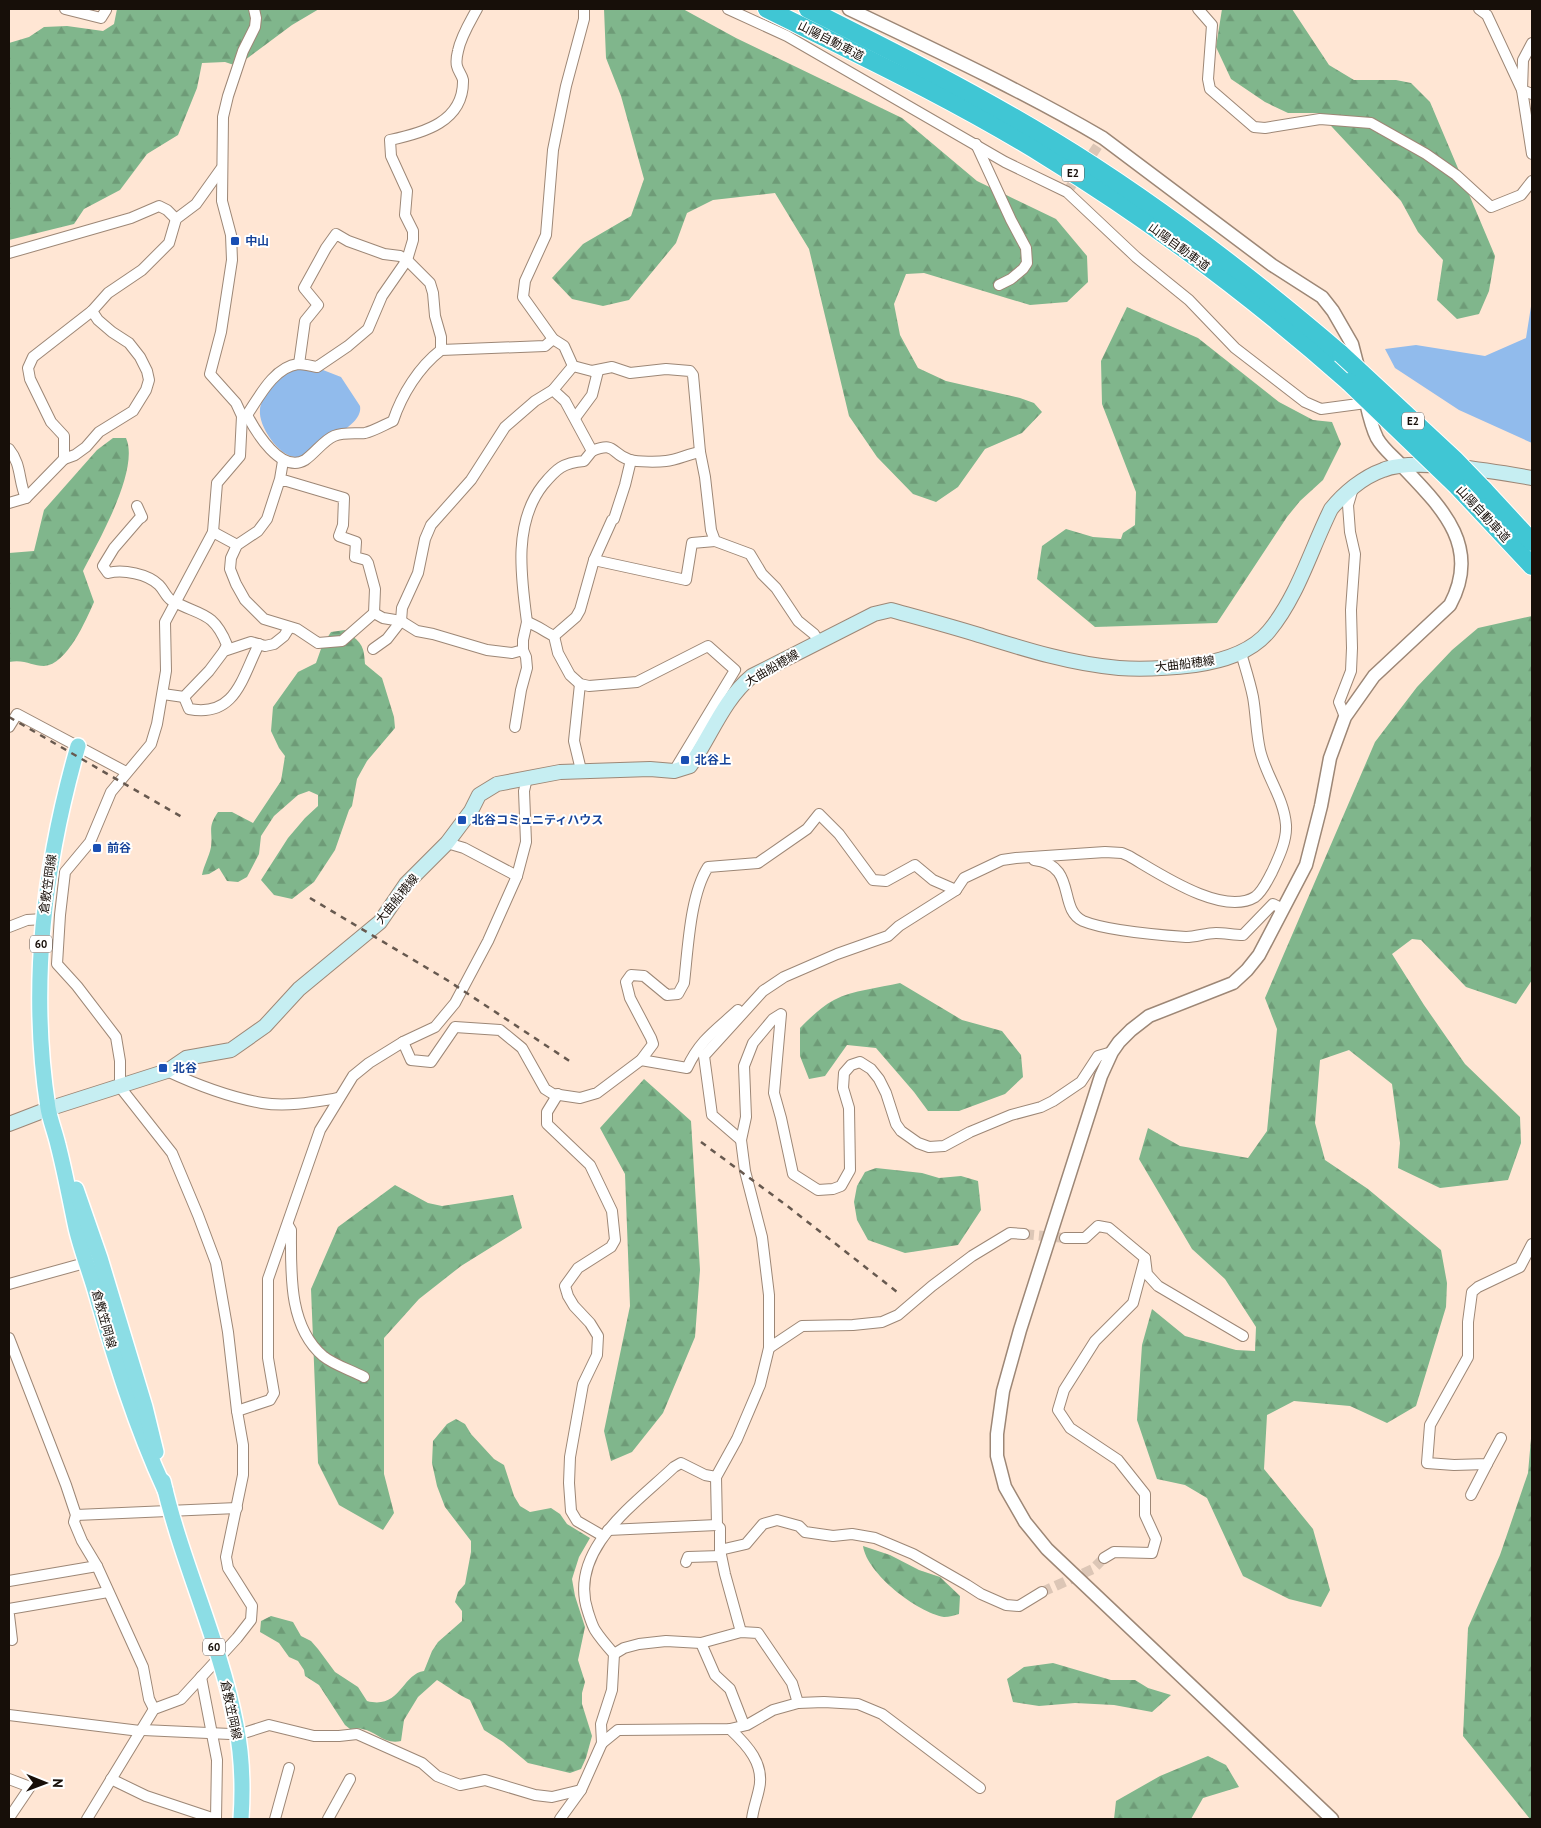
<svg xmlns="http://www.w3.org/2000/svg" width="1541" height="1828" viewBox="0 0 1541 1828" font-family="'PT Sans','Noto Sans JP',sans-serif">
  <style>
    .forest { fill: url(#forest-firs) }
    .water { fill: #91bbec }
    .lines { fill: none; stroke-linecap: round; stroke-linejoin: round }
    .minor-tunnel { stroke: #dcc6b6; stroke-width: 10; stroke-dasharray: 10 5; stroke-linecap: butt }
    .minor-casing { stroke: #9d8776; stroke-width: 12 }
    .tertiary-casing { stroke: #9d8776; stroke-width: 15 }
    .secondary-casing { stroke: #9d8776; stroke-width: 16 }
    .primary-casing { stroke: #fff; stroke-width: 18 }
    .motorway-casing { stroke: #fff; stroke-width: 20 }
    .minor { stroke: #fff; stroke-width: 10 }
    .tertiary { stroke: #fff; stroke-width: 12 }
    .secondary { stroke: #c6eef2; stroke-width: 14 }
    .primary { stroke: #8cdde5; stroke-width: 15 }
    .motorway { stroke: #40c6d4; stroke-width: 18 }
    .rail { stroke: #67594f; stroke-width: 2.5; stroke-dasharray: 6 6; stroke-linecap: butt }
    .motorway-bridge-casing { stroke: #fff; stroke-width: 20; stroke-linecap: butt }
    .motorway-bridge { stroke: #40c6d4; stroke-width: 18 }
    .transit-dot { fill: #1a4fb4; stroke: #fff; stroke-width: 2 }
    .labels { text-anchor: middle; stroke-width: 4; stroke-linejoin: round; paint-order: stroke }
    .shield { fill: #fff; stroke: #5d5753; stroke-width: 1 }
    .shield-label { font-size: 11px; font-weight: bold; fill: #170f09 }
    .street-label { font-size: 12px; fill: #170f09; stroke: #fff }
    .transit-label { font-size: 12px; font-weight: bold; fill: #164399; stroke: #fff; text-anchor: start }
  </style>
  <defs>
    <pattern id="forest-firs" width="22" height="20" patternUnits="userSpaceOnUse" patternTransform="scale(1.25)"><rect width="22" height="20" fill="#80b68c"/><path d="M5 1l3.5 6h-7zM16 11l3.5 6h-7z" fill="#6e9b77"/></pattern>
  </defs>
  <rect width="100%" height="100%" fill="#ffe6d4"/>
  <!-- forest -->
  <g class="forest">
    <polygon points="117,9 319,9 292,25 237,66 225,62 202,63 197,88 178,135 147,154 120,190 84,209 74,224 9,240 9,43 29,37 44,27 67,26 103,31 114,24"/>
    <polygon points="604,9 683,9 736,38 902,118 977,181 1056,219 1087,256 1088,282 1067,302 1030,305 924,273 906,274 894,304 900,335 918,368 946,381 1020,398 1034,403 1042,412 1022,433 985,449 958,487 936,502 913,494 877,457 849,416 809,249 775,193 713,200 687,213 676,243 629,300 603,306 572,299 552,278 583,244 631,216 644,179 621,96 606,58"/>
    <polygon points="1222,9 1292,9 1329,65 1354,80 1396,80 1411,83 1430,102 1495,256 1489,291 1479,314 1457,319 1437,300 1443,260 1418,232 1401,201 1319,113 1288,113 1265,102 1231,79 1216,47"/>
    <polygon points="1127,307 1198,338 1279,402 1313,420 1332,422 1341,444 1323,480 1300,501 1287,517 1217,623 1095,627 1037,579 1042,546 1066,529 1093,537 1121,539 1123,533 1135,525 1136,492 1102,404 1101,361"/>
    <path d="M113,438H126C140,469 98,542 83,571L94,602C86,620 67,665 44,666C32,666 25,659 9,662V553L34,551L44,510L97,450Z"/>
    <polygon points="1532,616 1532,980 1516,1004 1466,987 1421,940 1412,939 1392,954 1424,1005 1465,1064 1520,1117 1521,1143 1508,1180 1440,1188 1398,1168 1400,1143 1392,1084 1349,1050 1320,1060 1315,1123 1325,1160 1368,1189 1441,1250 1447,1283 1446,1307 1416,1406 1387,1423 1350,1406 1294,1401 1267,1415 1264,1469 1313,1529 1330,1590 1321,1607 1289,1599 1243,1576 1207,1498 1185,1485 1157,1479 1137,1420 1142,1345 1152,1309 1185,1336 1236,1350 1255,1351 1256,1327 1225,1279 1192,1249 1139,1159 1148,1128 1180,1146 1248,1158 1267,1131 1277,1029 1265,998 1375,742 1417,687 1452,650 1478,628"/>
    <path d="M345,630C361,643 364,644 365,664L382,678L394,717L395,728L367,761L357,779L352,806L349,810L335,850L314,882L292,899L274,895L261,880L288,838L305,818L318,806V795L309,791L298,795L274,816L261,836L259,854L247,877L238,882L227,881L219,868L209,874L202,875C204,865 209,857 211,847C213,831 207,828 218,812H232L253,823L281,781L285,756L279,748L271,731L273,707L298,672L316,663L322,646L331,632Z"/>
    <path d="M900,983L962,1020L1002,1031L1021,1055L1023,1077L1005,1094L959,1111H928L914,1092L876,1048L847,1045L825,1076L809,1079L800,1056V1028C811,1017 821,1007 834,1000C853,990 879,988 900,983Z"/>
    <polygon points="644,1079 691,1121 700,1270 695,1337 663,1413 632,1452 611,1461 604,1431 630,1306 625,1174 600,1128"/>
    <polygon points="876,1168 922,1173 939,1178 961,1176 978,1181 981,1210 958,1245 905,1253 868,1240 857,1220 854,1202 857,1186 865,1172"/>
    <polygon points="395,1185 428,1203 442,1206 513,1195 522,1228 461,1266 419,1299 384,1338 384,1474 394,1513 383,1530 339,1505 318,1463 311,1289 338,1227"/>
    <path d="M456,1419L465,1424L471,1434L494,1459L504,1465L514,1496L520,1506L530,1512L551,1508L560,1514L567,1524L590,1538L579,1557L572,1579L575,1596L585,1627L578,1660L585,1682L582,1693V1704L592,1736L586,1758L581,1769L570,1773L528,1763L503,1742L484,1730L470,1700C458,1695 449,1687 437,1680L418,1697L404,1720L401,1741C384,1745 376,1731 362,1729C358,1728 354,1729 350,1729L345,1725L319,1685L305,1676L304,1670L298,1661L289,1657L279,1643L260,1632L261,1621L271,1616L293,1622L301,1636L311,1641L318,1649L335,1672L358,1687L367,1701C400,1710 402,1674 424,1671L432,1651L438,1642L462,1621V1611L455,1602L458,1592L465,1584L471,1552V1541L445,1507L437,1486L432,1463L433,1441L447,1424Z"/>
    <polygon points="1532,1427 1532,1819 1530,1819 1463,1736 1468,1628 1500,1555 1528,1473"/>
    <path d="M863,1546L890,1555L919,1570L940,1577L960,1596L959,1614C955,1615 949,1617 944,1617C917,1612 867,1574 863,1546Z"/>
    <polygon points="1053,1663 1111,1680 1135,1680 1148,1688 1171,1695 1152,1712 1114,1705 1075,1703 1039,1706 1013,1702 1007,1679 1024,1667"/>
    <polygon points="1208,1756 1226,1765 1239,1787 1203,1798 1191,1819 1114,1819 1116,1801 1160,1776"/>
  </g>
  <!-- water -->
  <g class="water">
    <polygon points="1532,300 1532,443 1459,410 1395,368 1385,349 1416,345 1485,356 1526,338"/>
    <path d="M299,368L323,370L341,377L360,406C362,417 350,426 341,432C330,439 318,444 308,451C305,454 302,457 298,457C280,459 258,426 260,410C260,400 276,376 284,371C288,369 295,369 299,368Z"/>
  </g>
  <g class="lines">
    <!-- minor-tunnel -->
    <g class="minor-tunnel">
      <polyline points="1067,192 1103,138"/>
      <polyline points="1024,1234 1065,1238"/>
      <polyline points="1042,1592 1093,1569 1104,1558"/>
    </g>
    <!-- minor casing -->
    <g class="minor-casing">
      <g id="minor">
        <polyline points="65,9 101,18 106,10 105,9"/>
        <polyline points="584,9 584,19 566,86 553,150 546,235 525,281 523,297 553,339 564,346 573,366 592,371 612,367 630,373 666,369 690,371 693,375 700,452 705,477 711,530 715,541 750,554 762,574 776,588 798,621 814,634 819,642"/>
        <polyline points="728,9 787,36 1005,162 1067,192 1136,257 1189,300 1235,348 1305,402 1321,409 1366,403"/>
        <polyline points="1198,9 1212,25 1208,79 1210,89 1254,127 1265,128 1320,119 1371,123 1426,154 1456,175 1491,207 1521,195 1532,181"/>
        <polyline points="1479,9 1487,15 1522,90 1532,94"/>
        <polyline points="1532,43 1523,60 1522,90 1532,154"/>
        <polyline points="976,144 1011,220 1026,248 1027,263 1023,269 1011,279 999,285"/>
        <polyline points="9,253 131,218 159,206 167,210 176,219"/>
        <polyline points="299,364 305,321 318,305 304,288 326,248 336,234 348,241 384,254 400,256 407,260 430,283 433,293 435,316 441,337 441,350"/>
        <path d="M553,390L565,401L592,451C617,441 610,454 630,460C638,462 658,462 666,461C677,460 688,454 700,452"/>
        <path d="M247,415C256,432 281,474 305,460C315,453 324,440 334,436C344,432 355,434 365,433C374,431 384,425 393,421C402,394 419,367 441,350L545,346L553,339"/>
        <path d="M242,416L247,415C259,397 274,367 298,364C304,364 311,366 317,367L348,346L368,329L382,296L407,260L413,240V231L405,215L407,191L391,156L390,140C423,133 464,122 463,80C462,75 458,71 457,66C456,62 457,55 458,51C461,36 470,22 477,9"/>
        <polyline points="575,418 592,395 598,371"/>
        <path d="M9,449C22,465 18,480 26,498"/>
        <polyline points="64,459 75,455 86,447 99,432 133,411 146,390 149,380 147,371 140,357 129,343 112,332 98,320 92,311"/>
        <polyline points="280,479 344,498 343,525 339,536 356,542 355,557 366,560 368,563 375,589 374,613 342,641 318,643 297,629 264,619 245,600 236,584 230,569 231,558 237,545 258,531 267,519 280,479 283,461"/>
        <polyline points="9,503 26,498 64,459 64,436 51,422 30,379 28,368 33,357 92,311 108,293 142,270 169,243 176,219 196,204 221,169"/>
        <path d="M137,506L142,517L139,519L114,548L103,566L108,573C123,569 148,574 159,585C164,590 166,597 171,600C199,616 213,610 227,645L224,651"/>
        <polyline points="213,532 237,545"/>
        <polyline points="594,560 686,580 692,543 715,541"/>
        <path d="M374,613L383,618L401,621L417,631L433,634L487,650L512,653L523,650V640L527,622C537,625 545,632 554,636L558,653L570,675L580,684L589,686L637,682L708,646L735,670L674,771"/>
        <path d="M527,622C521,577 513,523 543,485C557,468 563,463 584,461L592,451"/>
        <polyline points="554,636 576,617 580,610 594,560 612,520 614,519 625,485 631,460"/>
        <polyline points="373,649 387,639 401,621 402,608 418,573 425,539 431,525 471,480 505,427 535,401 553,390 573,366"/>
        <polyline points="580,684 574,741 581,770"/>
        <polyline points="163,694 184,697 209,671 224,651 251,642 265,646 274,644 284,636 289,628"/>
        <path d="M184,697L189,709C236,718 242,677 259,644"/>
        <polyline points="1345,717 1339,702 1351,671 1352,648 1351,610 1355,554 1350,532 1348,505 1353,488"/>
        <polyline points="9,727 17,714 126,772"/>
        <polyline points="515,727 521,690 527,668 526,657 523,650"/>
        <polyline points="447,843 464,848 517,876"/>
        <path d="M1034,860C1078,865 1057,909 1083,921C1107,931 1158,935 1186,937C1196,937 1206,933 1216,933C1225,933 1234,935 1243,935L1273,904L1283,909"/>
        <polyline points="9,927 27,920 43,919"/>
        <path d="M403,1042L411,1060L431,1062L455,1027L500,1030L522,1048L545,1089L553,1094L580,1098L597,1093L641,1060L653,1044L651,1038L630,998L626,982L631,975L644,976L667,995L678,994L684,983C688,949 690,895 708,867L758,863L807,829L819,814L839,834L873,880L886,881L915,865L933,880L956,890"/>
        <path d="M641,1060L687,1068C700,1040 715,1031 738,1010"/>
        <path d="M167,1071C197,1085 228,1097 262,1103C287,1107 314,1102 339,1098"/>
        <polyline points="558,1094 547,1112 547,1124 590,1165 612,1211 615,1240 611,1247 578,1268 565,1286 568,1296 574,1306 590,1323 598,1336 597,1355 583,1384 570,1457 569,1483 571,1511 577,1521 603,1536"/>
        <path d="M741,1140L712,1115L704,1056L763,991L784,977L837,954L888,936L899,926L956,890L964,878L1002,860L1016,858L1105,852L1122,853L1129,856C1157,872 1222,917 1255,897C1263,891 1267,881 1272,872C1278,859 1287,841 1286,825C1284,798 1266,776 1260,750C1256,732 1256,714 1253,697C1250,682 1245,667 1241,653"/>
        <path d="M288,1225L291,1230C291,1272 288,1326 323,1356C334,1365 351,1370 364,1377"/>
        <polyline points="1065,1238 1085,1238 1098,1226 1109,1228 1145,1258 1147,1274 1158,1286 1243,1336"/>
        <polyline points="9,1284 92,1261"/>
        <polyline points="9,1338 66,1485 76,1515 74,1522 82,1541 97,1566 143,1667 149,1699 154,1709"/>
        <polyline points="769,1348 802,1326 853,1325 882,1322 898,1315 932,1286 972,1256 1010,1233 1024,1234"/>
        <polyline points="237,1411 270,1400 274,1393 268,1358 268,1279 320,1130 353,1076 369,1063 403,1042 435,1027 455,1003 488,941 517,876 526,842 524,791 527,778"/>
        <polyline points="1501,1438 1487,1464 1454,1465 1427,1463 1430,1425 1468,1357 1468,1322 1472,1292 1478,1287 1520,1267 1532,1244"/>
        <polyline points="1471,1495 1487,1464"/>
        <polyline points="76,1515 237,1508"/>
        <polyline points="608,1530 717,1525"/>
        <polyline points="720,1550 746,1544 763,1524 777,1520 799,1526 805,1532 833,1536 852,1534 875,1538 913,1554 967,1585 981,1594 1006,1605 1019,1606 1042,1592"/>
        <polyline points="1104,1558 1114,1552 1152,1553 1156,1539 1145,1515 1145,1494 1118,1460 1070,1428 1058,1410 1064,1390 1095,1341 1133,1303 1145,1258"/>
        <polyline points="686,1562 688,1557 721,1556"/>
        <polyline points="9,1581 97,1566"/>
        <polyline points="9,1609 108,1592"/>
        <polyline points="9,1615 12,1640"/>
        <polyline points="741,1632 725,1574 720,1550 720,1528 717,1525 716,1477 737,1439 760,1385 769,1348 769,1295 762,1237 745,1171 741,1140 746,1117 744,1066 753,1043 773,1019 781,1014 774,1093 781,1118 793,1174 818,1190 833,1189 841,1186 850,1170 849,1108 843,1088 844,1073 851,1065 860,1062 871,1069 879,1079 886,1093 896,1124 901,1131 918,1143 929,1147 944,1146 970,1132 1011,1115 1041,1107 1053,1101 1081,1082 1098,1056 1112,1052"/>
        <polyline points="701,1643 715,1675 730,1689 744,1725"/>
        <polyline points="614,1654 624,1648 639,1644 666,1641 701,1643 741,1632 758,1633 792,1683 798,1703"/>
        <polyline points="201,1677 217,1760 216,1819"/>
        <polyline points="9,1715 140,1731"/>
        <path d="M730,1729C747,1745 765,1764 759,1789C757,1799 753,1809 752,1819"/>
        <polyline points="143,1730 230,1734"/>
        <polyline points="247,1732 269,1725 314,1736 339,1736 357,1734 422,1763 437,1776 460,1785 485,1780 535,1795 552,1797 581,1790"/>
        <polyline points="602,1743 618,1730 730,1729 747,1725 773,1710 798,1703 824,1702 858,1704 882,1714 980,1788"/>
        <polyline points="9,1779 30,1787 9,1818"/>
        <polyline points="111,1779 146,1796 215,1819"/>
        <polyline points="87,1819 154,1709 181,1699 237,1638 251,1620 252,1606 228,1568 226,1557 243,1475 243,1445 237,1411 228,1332 216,1263 198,1215 172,1153 120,1087 120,1061 116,1037 77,986 57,964 60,915 65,872 90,842 111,792 151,744 157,724 166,671 165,622 213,532 217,483 240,456 242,416 236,403 210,374 221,332 232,260 231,235 222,201 223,117 228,96 243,51 255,27 256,18 254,9"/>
        <polyline points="275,1819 289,1768"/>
        <polyline points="328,1819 350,1779"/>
        <path d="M560,1819L581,1790L602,1743L601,1724L612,1690L614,1654C607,1646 600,1638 595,1630C592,1625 590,1618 588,1612C567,1550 635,1504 674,1467L681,1463L705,1475L716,1477"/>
      </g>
    </g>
    <!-- tertiary casing -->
    <g class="tertiary-casing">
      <g id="tertiary">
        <path d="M849,9C935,50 1021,90 1103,138L1272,265L1322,297L1333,311L1352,344L1359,371"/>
        <path d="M1332,1819L1047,1549L1025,1522L1005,1487L997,1456V1434L1003,1391L1020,1330L1101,1076L1112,1052L1119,1042L1131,1030L1149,1016L1233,983L1247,970L1259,955L1306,865L1321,806L1330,758L1345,717L1374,676L1450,605C1482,546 1441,507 1402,466C1394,457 1383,449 1377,438C1371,426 1368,411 1365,398"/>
      </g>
    </g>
    <!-- secondary casing -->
    <g class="secondary-casing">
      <path id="secondary" d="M9,1124L48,1109L167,1071L186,1058L231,1050L265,1026L299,989L380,922L406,884L447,843L471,811L479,795L497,784L560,772L650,769L674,771L690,766C711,736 723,700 752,676L874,614L891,610C920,618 950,626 979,635C1024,649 1071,664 1119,668C1144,670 1170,668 1195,665C1222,661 1251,653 1269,631C1298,596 1311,549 1331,509C1344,493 1363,477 1383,470C1414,457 1498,472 1532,478"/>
    </g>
    <!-- primary casing -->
    <g class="primary-casing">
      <g id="primary">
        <path d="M78,746C44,865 29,985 48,1108C50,1120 55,1132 58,1145C65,1172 70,1200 76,1228C81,1249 89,1270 95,1290C115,1359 135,1425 165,1490"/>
        <polyline points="76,1189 100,1258 145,1407 156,1452"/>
        <path d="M163,1481C182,1564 220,1641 236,1725C242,1755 243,1789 241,1819"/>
      </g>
    </g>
    <!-- motorway casing -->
    <g class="motorway-casing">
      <g id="motorway">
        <path d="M767,9C860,55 955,100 1044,155C1152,221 1254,298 1349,382"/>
        <path d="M808,9C890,50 973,92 1052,140C1154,202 1250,276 1341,354"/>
        <polyline points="1457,486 1532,566"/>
        <polyline points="1484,490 1532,542"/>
      </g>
    </g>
    <!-- minor -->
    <use href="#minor" class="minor"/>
    <!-- tertiary -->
    <use href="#tertiary" class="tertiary"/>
    <!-- secondary -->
    <use href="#secondary" class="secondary"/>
    <!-- primary -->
    <use href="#primary" class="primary"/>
    <!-- motorway -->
    <use href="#motorway" class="motorway"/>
    <!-- rail -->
    <g class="rail">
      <polyline points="9,717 182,817"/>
      <polyline points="310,898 447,980 571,1062"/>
      <polyline points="701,1142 786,1205 901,1295"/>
    </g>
    <!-- motorway-bridge casing -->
    <g class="motorway-bridge-casing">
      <g id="motorway-bridge">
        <polyline points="1341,354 1454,459 1484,490"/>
        <polyline points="1349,382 1457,486"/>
      </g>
    </g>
    <!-- motorway-bridge -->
    <use href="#motorway-bridge" class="motorway-bridge"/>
  </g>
  <!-- markers -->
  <g class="transit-dot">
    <rect x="230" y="236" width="10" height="10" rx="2.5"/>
    <rect x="680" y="755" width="10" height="10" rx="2.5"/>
    <rect x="457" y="815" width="10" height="10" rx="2.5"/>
    <rect x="92" y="843" width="10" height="10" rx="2.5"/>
    <rect x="158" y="1063" width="10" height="10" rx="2.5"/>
  </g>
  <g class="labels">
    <!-- shield labels -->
    <g class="shield">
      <rect x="1062" y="164.5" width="22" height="17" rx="4"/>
      <rect x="1402" y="412.5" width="22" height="17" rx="4"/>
      <rect x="30" y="935.5" width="22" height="17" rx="4"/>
      <rect x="203" y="1638.5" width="22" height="17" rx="4"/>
    </g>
    <g class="shield-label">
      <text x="1073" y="177">E2</text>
      <text x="1413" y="425">E2</text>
      <text x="41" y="948">60</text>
      <text x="214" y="1651">60</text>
    </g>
    <!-- street labels -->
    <g class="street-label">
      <text transform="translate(831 41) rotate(27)" y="4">山陽自動車道</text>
      <text transform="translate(1179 247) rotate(36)" y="4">山陽自動車道</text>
      <text transform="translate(1483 514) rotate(47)" y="4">山陽自動車道</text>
      <text transform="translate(1185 664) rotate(-7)" y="4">大曲船穂線</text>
      <text transform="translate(772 668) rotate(-30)" y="4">大曲船穂線</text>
      <text transform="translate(48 884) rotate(-82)" y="4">倉敷笠岡線</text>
      <text transform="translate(397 899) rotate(-51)" y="4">大曲船穂線</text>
      <text transform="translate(104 1319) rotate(74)" y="4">倉敷笠岡線</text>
      <text transform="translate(231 1710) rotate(78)" y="4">倉敷笠岡線</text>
    </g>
    <!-- transit labels -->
    <g class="transit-label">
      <text x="245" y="245">中山</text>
      <text x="695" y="764">北谷上</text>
      <text x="472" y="824">北谷コミュニティハウス</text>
      <text x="107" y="852">前谷</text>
      <text x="173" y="1072">北谷</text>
    </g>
  </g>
  <!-- border -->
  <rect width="1541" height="1828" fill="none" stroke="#170f09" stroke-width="20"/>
  <!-- north arrow -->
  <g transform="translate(45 1783) rotate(91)" stroke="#ffffff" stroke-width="4" paint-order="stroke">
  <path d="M0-4L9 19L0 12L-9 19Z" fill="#170f09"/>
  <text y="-8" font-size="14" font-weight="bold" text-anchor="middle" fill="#170f09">N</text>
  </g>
</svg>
